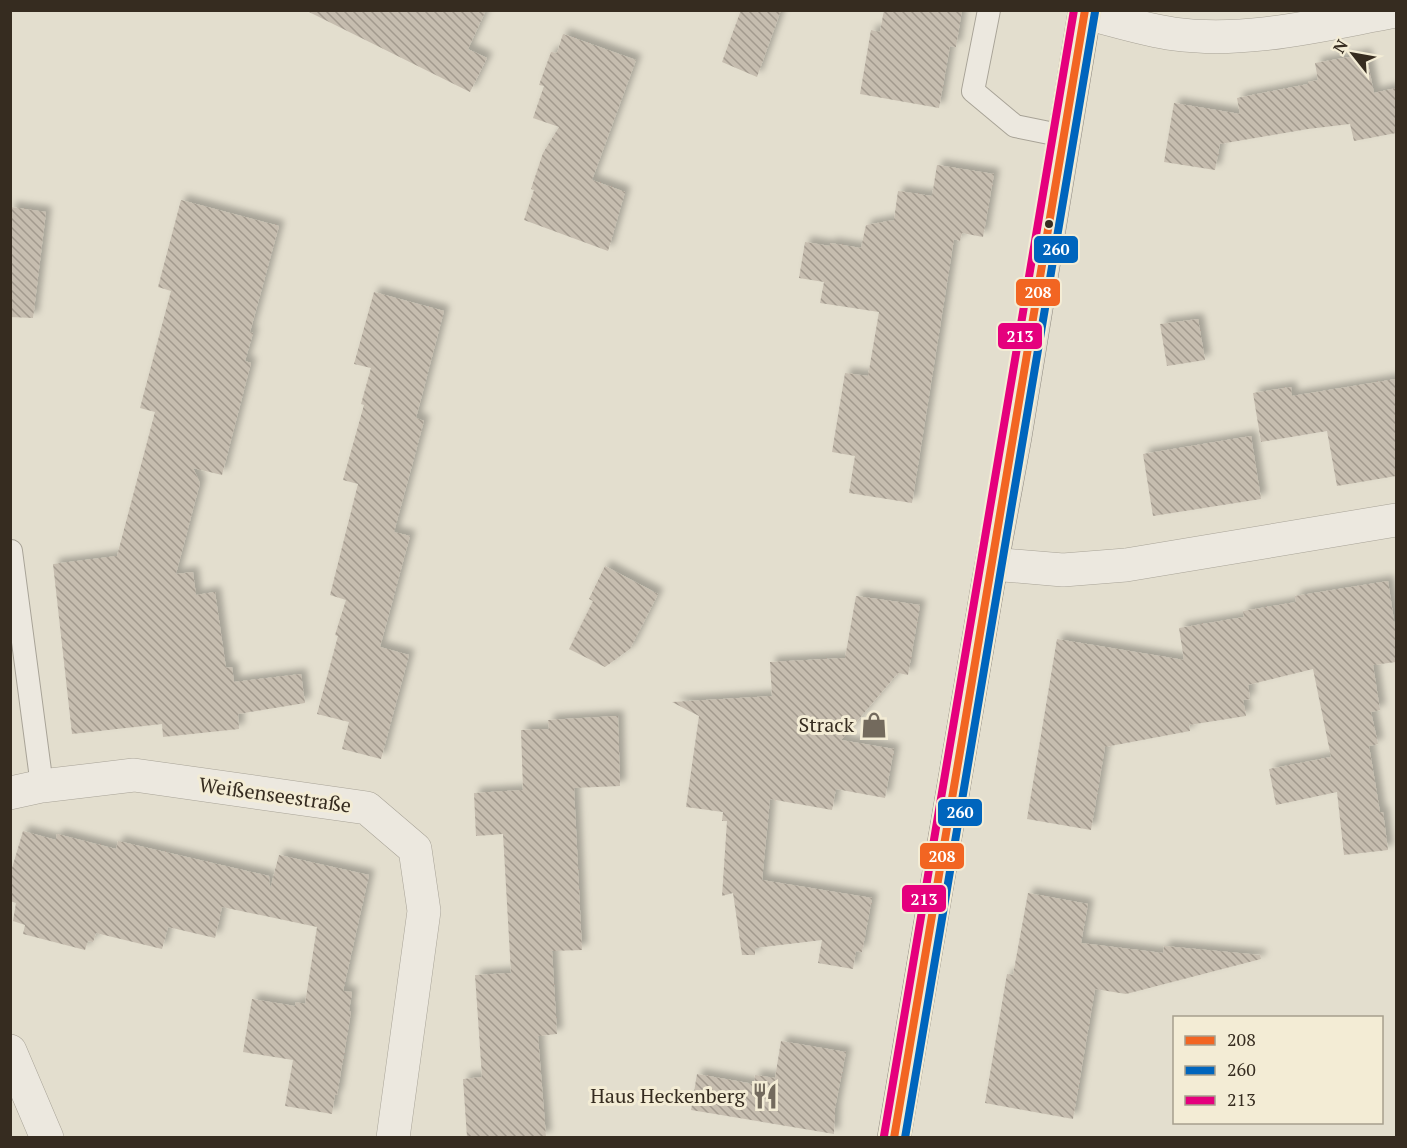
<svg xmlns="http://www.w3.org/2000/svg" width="1407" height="1148" viewBox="0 0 1407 1148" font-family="'PT Serif',serif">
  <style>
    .building { fill: url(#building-back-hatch); filter: url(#shadow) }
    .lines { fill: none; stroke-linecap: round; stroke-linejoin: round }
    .lane-casing { stroke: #a8a397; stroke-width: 24 }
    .street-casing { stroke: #a8a397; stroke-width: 34 }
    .primary-casing { stroke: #8e887e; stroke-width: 34 }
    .lane { stroke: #ece8df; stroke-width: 22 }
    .street { stroke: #ece8df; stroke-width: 33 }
    .primary { stroke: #e3dfd1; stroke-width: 33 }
    .bus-1-casing { stroke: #f3ecd5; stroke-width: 12 }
    .bus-2-casing { stroke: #f3ecd5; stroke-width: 12 }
    .bus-3-casing { stroke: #f3ecd5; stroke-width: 12 }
    .bus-1 { stroke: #f26522; stroke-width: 8 }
    .bus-2 { stroke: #0065bd; stroke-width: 8 }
    .bus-3 { stroke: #e5007d; stroke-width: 8 }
    .bus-dot { fill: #362c20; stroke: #f3ecd5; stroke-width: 2 }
    .labels { text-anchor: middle; stroke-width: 6; stroke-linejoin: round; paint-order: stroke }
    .poi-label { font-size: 20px; fill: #362c20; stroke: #f3ecd5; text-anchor: end }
    .street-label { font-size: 20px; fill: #362c20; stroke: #f3ecd5 }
    .line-badge { stroke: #f3ecd5; stroke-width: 2 }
    .badge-label { font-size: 16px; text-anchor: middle; font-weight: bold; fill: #fff }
  </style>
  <defs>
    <pattern id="building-back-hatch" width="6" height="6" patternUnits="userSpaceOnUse" patternTransform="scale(1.5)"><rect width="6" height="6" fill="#c6bdaf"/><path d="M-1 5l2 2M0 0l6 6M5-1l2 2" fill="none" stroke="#a29a8e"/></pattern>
    <filter id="shadow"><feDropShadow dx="5.5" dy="-5.5" stdDeviation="3" flood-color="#0004"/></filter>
  </defs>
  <rect width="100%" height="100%" fill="#e3dece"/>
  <!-- building -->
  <g class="building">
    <polygon points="305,10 486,10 468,49 487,58 470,92"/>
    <polygon points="741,10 781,10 757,77 722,62"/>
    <polygon points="884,10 962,10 956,47 950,46 939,108 860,94 871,30 880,32"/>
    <polygon points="563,34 636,60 592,180 625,192 608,251 524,220 534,190 531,189 543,153 559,127 533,118 544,86 539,85 551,52 557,53"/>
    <polygon points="1366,54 1374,93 1396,88 1396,133 1354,141 1350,124 1308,129 1220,144 1215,170 1164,162 1174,103 1240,114 1237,98 1308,84 1308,82 1318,80 1315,63"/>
    <polygon points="937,165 994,174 983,237 962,233 960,241 954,239 912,503 849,493 855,456 832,452 845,373 868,376 879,312 820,303 824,282 799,278 805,242 830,246 830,243 861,248 866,225 894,220 898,191 932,196"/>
    <polygon points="181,200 279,226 250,332 253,333 245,361 251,363 222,475 193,468 200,483 176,574 193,572 196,595 215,592 226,668 232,667 234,682 301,674 305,703 238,714 239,729 163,737 162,724 72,734 53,564 117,556 155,412 140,408 171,291 158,287"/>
    <polygon points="10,207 46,212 33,318 10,317"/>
    <polygon points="374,292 444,311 416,418 424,421 394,532 410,536 380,647 409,655 381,759 342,749 349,722 317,714 338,636 335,635 346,600 330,595 358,484 343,480 364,405 361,404 371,368 354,364"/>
    <polygon points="1198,319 1205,360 1167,366 1160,324"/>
    <polygon points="1396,379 1396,476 1337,486 1327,431 1261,442 1253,393 1291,387 1292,396"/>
    <polygon points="1251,436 1261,499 1153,516 1143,454"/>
    <polygon points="605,566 658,594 630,649 605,667 569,649 593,601 589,599"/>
    <polygon points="1388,581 1396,634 1396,662 1373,665 1380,710 1371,712 1378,744 1369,746 1380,812 1383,812 1388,850 1344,855 1337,792 1276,805 1269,769 1331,757 1313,669 1248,685 1250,699 1243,700 1246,716 1189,725 1190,731 1105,747 1091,830 1027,819 1057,639 1184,660 1179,628 1244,617 1243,611 1296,602 1295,596"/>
    <polygon points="856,596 920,605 908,675 898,673 841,740 894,749 885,798 836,789 832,810 770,799 762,880 872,898 862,952 856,951 853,969 818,963 822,940 755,948 755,955 742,955 733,893 722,896 727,821 722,821 723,812 686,807 699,716 672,702 772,696 770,662 845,658"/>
    <polygon points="618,716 620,786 574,788 582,950 552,951 557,1034 538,1036 546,1137 467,1137 463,1079 482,1077 475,975 511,973 503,834 476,836 474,793 523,790 521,730 549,729 548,720"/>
    <polygon points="23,831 56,840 57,834 116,849 118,841 269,876 270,889 279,855 369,875 343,991 352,992 349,1011 351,1012 337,1095 335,1095 332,1114 285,1106 293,1060 243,1052 252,999 295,1006 296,1002 305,1004 317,927 222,907 215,938 168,927 162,949 96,933 93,942 88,941 85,950 23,934 25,925 13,921 16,903 10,901 10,875"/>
    <polygon points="1028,893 1088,904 1081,943 1163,953 1164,946 1260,955 1261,959 1126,994 1095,989 1073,1119 985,1103 1007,974 1013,975"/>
    <polygon points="781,1041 846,1052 835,1108 834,1134 691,1110 697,1074 754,1084 755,1075 775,1078"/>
  </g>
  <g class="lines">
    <!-- lane casing -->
    <g class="lane-casing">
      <g id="lane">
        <polyline points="989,10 973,91 1015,126 1064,136"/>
        <polyline points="11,551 42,786"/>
      </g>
    </g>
    <!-- street casing -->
    <g class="street-casing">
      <g id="street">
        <path d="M1085,13C1114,20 1144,30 1174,34C1248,44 1324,24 1396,11"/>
        <polyline points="992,564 1063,570 1126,565 1396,520"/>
        <polyline points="10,793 42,786 134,775 367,808 415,849 424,911 393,1138"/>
        <polyline points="10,1051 47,1138"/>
      </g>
    </g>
    <!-- primary casing -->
    <g class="primary-casing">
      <polyline id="primary" points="894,1138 988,584 1015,437 1085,10"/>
    </g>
    <!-- lane -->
    <use href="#lane" class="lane"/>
    <!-- street -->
    <use href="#street" class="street"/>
    <!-- primary -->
    <use href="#primary" class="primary"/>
    <!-- bus-1 casing -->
    <g class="bus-1-casing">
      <path id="bus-1" d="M894,1138C958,762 1023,387 1085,10"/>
    </g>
    <!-- bus-2 casing -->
    <g class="bus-2-casing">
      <path id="bus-2" d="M905,1138C968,762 1034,387 1095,12"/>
    </g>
    <!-- bus-3 casing -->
    <g class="bus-3-casing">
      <path id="bus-3" d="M884,1136C947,761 1013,386 1074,10"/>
    </g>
    <!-- bus-1 -->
    <use href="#bus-1" class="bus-1"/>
    <!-- bus-2 -->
    <use href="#bus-2" class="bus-2"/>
    <!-- bus-3 -->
    <use href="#bus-3" class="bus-3"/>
  </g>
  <!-- icons -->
  <defs>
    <g id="shop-bare" transform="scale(2.07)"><path d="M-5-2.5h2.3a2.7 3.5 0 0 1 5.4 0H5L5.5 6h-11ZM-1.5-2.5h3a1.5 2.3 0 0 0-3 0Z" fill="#736a5d" stroke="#f3ecd5" stroke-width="2.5" paint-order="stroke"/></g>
    <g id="restaurant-bare" transform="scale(2.07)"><path d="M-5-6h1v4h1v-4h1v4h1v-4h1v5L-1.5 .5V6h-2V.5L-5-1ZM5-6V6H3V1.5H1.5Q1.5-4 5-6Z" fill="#736a5d" stroke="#f3ecd5" stroke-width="2.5" paint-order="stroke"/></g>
  </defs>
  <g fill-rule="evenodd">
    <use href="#shop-bare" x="874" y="725"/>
    <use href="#restaurant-bare" x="765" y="1096"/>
  </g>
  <!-- markers -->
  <circle class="bus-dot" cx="1049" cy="224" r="5"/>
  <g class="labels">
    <!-- poi labels -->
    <g class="poi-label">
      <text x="854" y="732">Strack</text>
      <text x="745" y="1103">Haus Heckenberg</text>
    </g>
    <!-- street labels -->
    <g class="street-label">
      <text transform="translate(275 795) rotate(8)" y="7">Weißenseestraße</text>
    </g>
  </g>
  <g class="line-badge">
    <rect x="1033" y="235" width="46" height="29" rx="6" fill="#0065bd"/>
    <rect x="1015" y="278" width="46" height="29" rx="6" fill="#f26522"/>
    <rect x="997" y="322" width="46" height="28" rx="6" fill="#e5007d"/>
    <rect x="937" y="798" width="46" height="29" rx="6" fill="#0065bd"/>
    <rect x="919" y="842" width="46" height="28" rx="6" fill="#f26522"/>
    <rect x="901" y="884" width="46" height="29" rx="6" fill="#e5007d"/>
  </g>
  <g class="badge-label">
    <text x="1056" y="255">260</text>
    <text x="1038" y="298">208</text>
    <text x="1020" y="342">213</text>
    <text x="960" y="818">260</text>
    <text x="942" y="862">208</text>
    <text x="924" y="905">213</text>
  </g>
  <!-- border -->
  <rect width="1407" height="1148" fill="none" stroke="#362c20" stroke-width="24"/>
  <!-- legend -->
  <rect x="1173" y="1016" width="210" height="108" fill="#f3ecd5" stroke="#a79f8d" stroke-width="1.5"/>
  <rect x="1185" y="1036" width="30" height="9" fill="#f26522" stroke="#a79f8d" stroke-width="1.5"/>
  <text x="1227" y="1046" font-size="18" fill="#362c20">208</text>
  <rect x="1185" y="1066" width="30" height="9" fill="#0065bd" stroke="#a79f8d" stroke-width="1.5"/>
  <text x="1227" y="1076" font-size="18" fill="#362c20">260</text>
  <rect x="1185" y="1096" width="30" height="9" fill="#e5007d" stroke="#a79f8d" stroke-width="1.5"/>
  <text x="1227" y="1106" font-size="18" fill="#362c20">213</text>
  <!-- north arrow -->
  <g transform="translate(1353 54) rotate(301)" stroke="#f3ecd5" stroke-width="4.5" paint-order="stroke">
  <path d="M0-4.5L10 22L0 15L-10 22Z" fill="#362c20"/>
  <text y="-9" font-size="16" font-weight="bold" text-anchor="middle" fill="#362c20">N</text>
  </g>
</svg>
